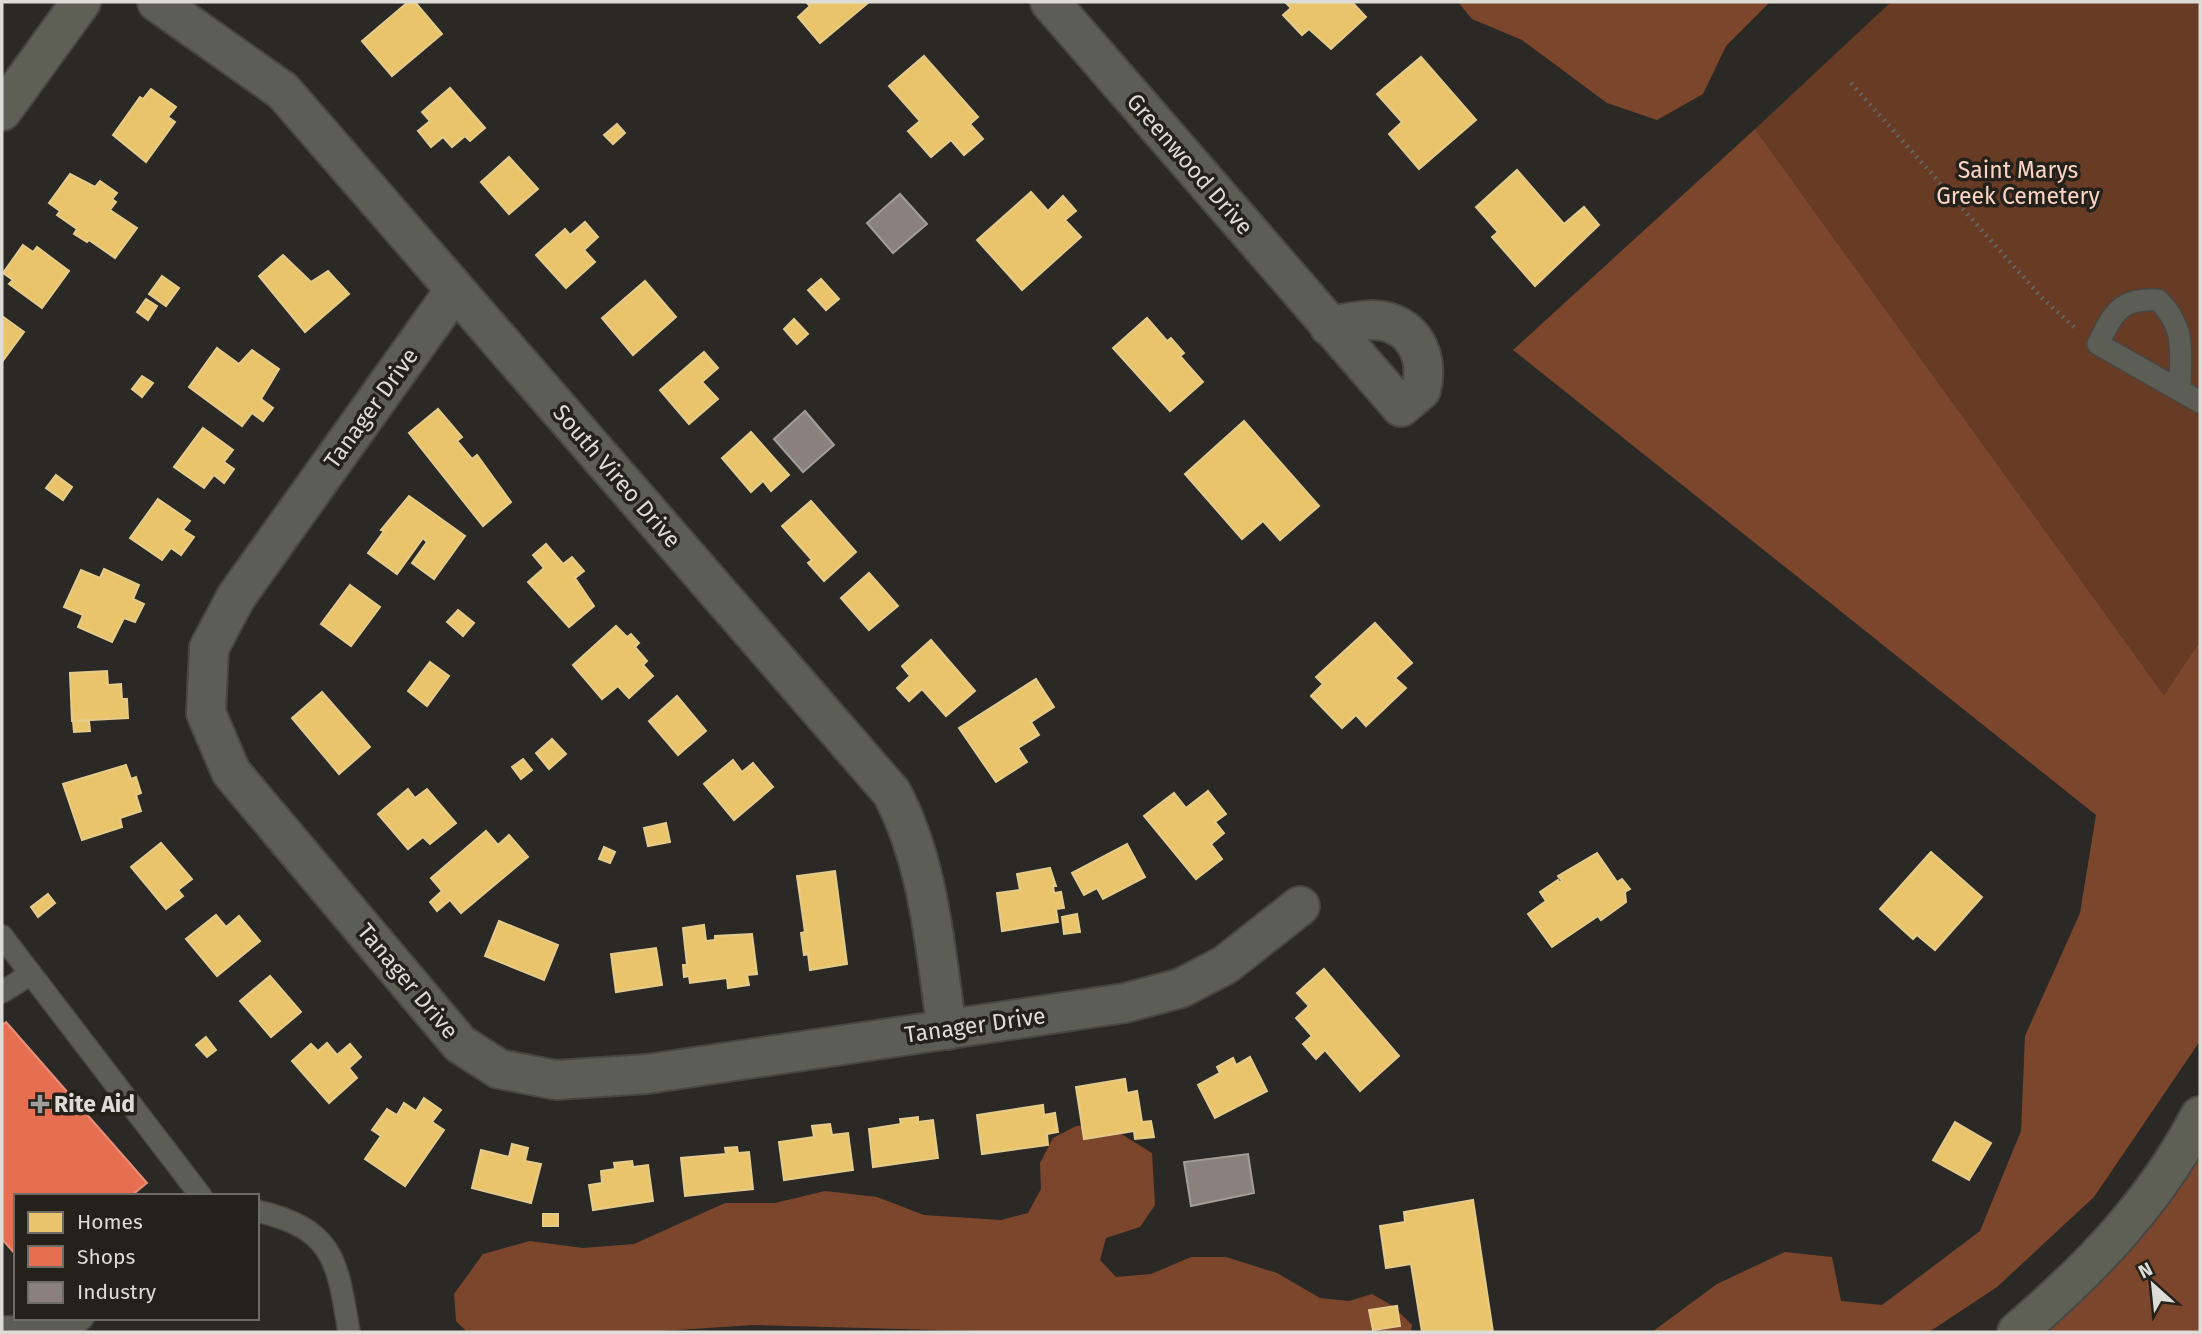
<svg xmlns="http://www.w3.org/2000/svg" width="2202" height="1334" viewBox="0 0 2202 1334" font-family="'Fira Sans',sans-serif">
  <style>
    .green { fill: #683b25 }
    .forest { fill: #7b462c }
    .homes { fill: #e9c46a; stroke: #e5cb8b; stroke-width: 2 }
    .shops { fill: #e76f51; stroke: #e49079; stroke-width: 2 }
    .industry { fill: #8a817c; stroke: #a39c97; stroke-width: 2 }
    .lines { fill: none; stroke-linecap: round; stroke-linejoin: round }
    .lane-casing { stroke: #474642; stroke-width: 24 }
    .street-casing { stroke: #474642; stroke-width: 42 }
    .secondary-casing { stroke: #474642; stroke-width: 42 }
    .path { stroke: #64645e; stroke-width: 4.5; stroke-dasharray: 2 5; stroke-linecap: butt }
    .lane { stroke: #5c5d54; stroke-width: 21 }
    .street { stroke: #5c5d54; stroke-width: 38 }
    .secondary { stroke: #5e6055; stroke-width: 38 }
    .poi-dot { fill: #9f9d99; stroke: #232119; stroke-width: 2.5 }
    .labels { text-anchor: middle; stroke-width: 7; stroke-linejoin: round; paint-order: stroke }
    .street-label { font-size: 23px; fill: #dddcd7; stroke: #232119 }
    .park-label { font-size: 23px; fill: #fbd4c3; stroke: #232119 }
    .poi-label { font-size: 23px; font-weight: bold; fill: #dddcd7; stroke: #232119; text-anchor: start }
  </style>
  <rect width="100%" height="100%" fill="#2b2925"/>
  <!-- green -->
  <polygon class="green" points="1891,2 2200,2 2200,641 2164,695 1755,129"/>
  <!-- forest -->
  <g class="forest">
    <polygon points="1458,2 1770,2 1726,46 1703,94 1657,120 1607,103 1522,40 1472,19"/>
    <polygon points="1755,129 2164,695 2200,641 2200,1041 2094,1197 1997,1287 1929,1332 1652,1332 1717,1284 1785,1252 1832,1257 1841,1301 1882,1305 1980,1231 2021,1131 2025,1036 2080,913 2096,815 1513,350"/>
    <polygon points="1105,1124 1152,1153 1155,1205 1140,1227 1106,1238 1100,1260 1116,1277 1151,1274 1191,1257 1226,1257 1277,1273 1320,1298 1349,1301 1372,1294 1393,1306 1412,1325 1411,1332 1012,1332 753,1325 647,1332 467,1332 456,1321 454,1294 483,1254 530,1241 583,1248 634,1244 725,1203 775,1203 825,1191 877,1197 924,1215 1001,1220 1028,1213 1041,1189 1040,1163 1053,1138 1076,1126"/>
    <polygon points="2200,1133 2200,1332 2023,1332"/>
  </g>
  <!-- homes -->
  <g class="homes">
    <polygon points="408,2 415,2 442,34 392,76 362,41"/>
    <polygon points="806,2 869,2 820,43 798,17 810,6"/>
    <polygon points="1285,2 1352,2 1366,17 1331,49 1309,29 1302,35 1283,15 1291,8"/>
    <polygon points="924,56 978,117 970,124 983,139 964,155 951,140 931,157 908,131 920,121 889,86"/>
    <polygon points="1421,57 1476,120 1419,169 1389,134 1402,122 1377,94"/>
    <polygon points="450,88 485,128 470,141 465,136 452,147 443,137 431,147 418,131 430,121 422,112"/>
    <polygon points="151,89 176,107 168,117 175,122 146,162 113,135 140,97 143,99"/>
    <polygon points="617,124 625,133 613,144 604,135"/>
    <polygon points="509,157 538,189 509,214 481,182"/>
    <polygon points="1517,170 1564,224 1584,207 1599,225 1535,286 1492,237 1498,232 1476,207"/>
    <polygon points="70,174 95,187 100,181 117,193 112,199 116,202 110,210 137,228 115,258 89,240 87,242 74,234 77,229 57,215 60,211 49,203"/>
    <polygon points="1031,192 1048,211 1063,196 1076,211 1065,220 1081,237 1022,290 977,240"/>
    <polygon points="585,222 598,237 584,250 595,262 566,288 536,255 565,229 570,235"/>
    <polygon points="23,245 33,252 37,247 69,271 42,308 9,284 13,280 3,273"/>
    <polygon points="283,255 311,282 328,271 349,294 305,332 259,276"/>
    <polygon points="162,276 179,288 166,306 149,294"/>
    <polygon points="821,279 839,299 826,310 808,290"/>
    <polygon points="645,281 676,317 633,355 602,318"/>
    <polygon points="146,299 157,306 148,320 137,312"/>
    <polygon points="2,316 24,332 2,362"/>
    <polygon points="1147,318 1167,341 1171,338 1184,353 1180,356 1203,382 1170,411 1113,348"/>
    <polygon points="794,319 808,334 797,344 784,329"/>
    <polygon points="217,348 239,364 252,350 279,369 261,399 273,408 263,421 252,413 242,426 189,387"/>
    <polygon points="704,352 718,368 702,382 718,399 689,424 660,390"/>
    <polygon points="142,376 153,383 142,397 132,389"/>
    <polygon points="438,409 462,437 457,441 472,459 477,455 511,502 483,526 409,433"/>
    <polygon points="1244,421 1319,506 1280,540 1263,521 1242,539 1185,474"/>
    <polygon points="203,428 233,450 224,462 234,469 224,483 214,475 204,488 174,467"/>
    <polygon points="751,432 789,475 771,491 763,481 751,492 722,458"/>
    <polygon points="56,475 72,487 63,500 46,488"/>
    <polygon points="409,496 465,536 434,579 412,563 427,542 423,538 397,574 368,553 384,531 381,530"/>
    <polygon points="158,499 190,521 183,530 194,537 181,555 171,548 162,560 130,538"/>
    <polygon points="811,501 856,552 824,581 808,563 812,560 782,526"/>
    <polygon points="546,544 563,564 572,557 584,571 575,578 594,606 569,627 528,582 544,568 533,555"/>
    <polygon points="104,569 139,585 133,599 144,604 135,622 124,618 112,642 78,627 83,615 64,607 81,570 100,578"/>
    <polygon points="869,573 898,606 869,630 841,598"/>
    <polygon points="350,585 380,607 351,646 321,624"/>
    <polygon points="458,610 474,623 463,636 447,622"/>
    <polygon points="1375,623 1412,663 1395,678 1406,688 1366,726 1356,715 1342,728 1311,696 1323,684 1316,677"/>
    <polygon points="616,626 627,637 631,634 639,643 635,647 647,661 643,665 653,676 629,698 618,686 602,699 573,665"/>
    <polygon points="931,640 975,691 946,716 922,689 909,701 897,688 910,676 902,666"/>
    <polygon points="430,662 449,676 427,706 408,691"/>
    <polygon points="107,671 108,685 121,684 122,699 127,699 128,718 72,721 70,673"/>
    <polygon points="1036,679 1054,707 1031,722 1039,735 1018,748 1027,762 996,782 959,728"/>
    <polygon points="322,692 370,747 339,774 292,718"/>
    <polygon points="677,696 706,731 678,755 649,721"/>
    <polygon points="73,721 89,721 90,731 74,732"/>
    <polygon points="552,739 566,754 549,769 536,753"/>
    <polygon points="523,759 532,770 521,779 512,767"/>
    <polygon points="733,760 742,772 753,763 773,787 734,820 704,784"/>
    <polygon points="126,765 131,779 136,777 141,793 136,795 141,811 120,818 122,827 82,840 63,784"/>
    <polygon points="408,789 415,798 427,789 456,823 430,844 423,837 408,849 378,814"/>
    <polygon points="1208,791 1226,814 1215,822 1224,833 1211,844 1222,859 1196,879 1144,816 1174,793 1186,808"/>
    <polygon points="666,823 670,842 648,846 644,828"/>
    <polygon points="486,831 498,845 509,835 528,857 461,913 450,900 437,911 430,902 442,891 431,878"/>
    <polygon points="161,843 192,879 178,890 183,896 166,909 131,867"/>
    <polygon points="1127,844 1145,877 1103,899 1097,888 1084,895 1072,873"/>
    <polygon points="604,847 615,852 610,863 599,859"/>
    <polygon points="1931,852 1982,897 1935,950 1917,935 1913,939 1880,909"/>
    <polygon points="1597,853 1617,882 1622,879 1630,889 1625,892 1626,902 1601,920 1598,916 1552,947 1528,914 1546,901 1540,892 1558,880 1560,883 1562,881 1558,876"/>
    <polygon points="1050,868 1056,886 1053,886 1054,893 1061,892 1064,908 1056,909 1058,922 1002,931 997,893 1020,890 1017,874"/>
    <polygon points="835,871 847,964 810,970 808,954 804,955 801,933 805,932 797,876"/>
    <polygon points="48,894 55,903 38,917 31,907"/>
    <polygon points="1077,914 1080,932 1064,934 1062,917"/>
    <polygon points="216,915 226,927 239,916 260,941 217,976 186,939"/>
    <polygon points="499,921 558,945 544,980 485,956"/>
    <polygon points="704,925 706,941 715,940 715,936 752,934 757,974 747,975 749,985 728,988 727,978 690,983 689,976 684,977 683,965 687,965 683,928"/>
    <polygon points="656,948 662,985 616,992 611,954"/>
    <polygon points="1324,969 1399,1056 1360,1091 1325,1050 1316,1059 1303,1044 1312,1036 1296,1018 1309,1006 1297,993"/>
    <polygon points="270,976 301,1012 271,1037 240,1001"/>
    <polygon points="206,1037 216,1050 207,1057 196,1045"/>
    <polygon points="327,1043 337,1055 350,1044 361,1057 349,1068 357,1078 329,1103 292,1061 311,1044 318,1051"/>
    <polygon points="1250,1057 1267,1091 1215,1118 1198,1085 1220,1073 1217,1067 1233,1058 1236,1065"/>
    <polygon points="1125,1079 1127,1093 1137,1091 1142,1122 1151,1121 1154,1137 1135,1139 1134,1131 1084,1139 1076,1087"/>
    <polygon points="424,1098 441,1110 432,1122 444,1130 405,1186 365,1159 381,1136 372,1130 387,1109 397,1115 404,1103 416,1111"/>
    <polygon points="1043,1105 1044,1115 1055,1113 1058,1132 1047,1134 1048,1145 982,1154 977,1115"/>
    <polygon points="918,1117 918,1122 933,1120 938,1158 873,1167 869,1129 901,1124 900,1119"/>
    <polygon points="1955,1122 1991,1143 1969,1180 1933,1160"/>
    <polygon points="830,1124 832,1135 848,1133 853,1170 784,1180 779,1142 814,1137 812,1126"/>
    <polygon points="512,1144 528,1148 525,1161 541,1164 531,1203 472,1188 481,1150 509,1157"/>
    <polygon points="737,1147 738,1153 749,1152 753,1189 685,1196 681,1158 726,1154 725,1148"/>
    <polygon points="632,1161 633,1167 648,1165 653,1201 593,1210 589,1185 602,1183 601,1171 615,1169 614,1163"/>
    <polygon points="1473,1200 1493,1332 1422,1332 1411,1264 1386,1268 1380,1226 1405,1222 1404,1212"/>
    <rect x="543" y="1214" width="15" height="12"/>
    <polygon points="1397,1306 1400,1326 1373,1330 1369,1310"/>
  </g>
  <!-- shops -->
  <polygon class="shops" points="6,1022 147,1183 131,1196 16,1196 16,1255 2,1239 2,1025"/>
  <!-- industry -->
  <g class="industry">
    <polygon points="900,194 927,224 893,253 867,223"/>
    <polygon points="805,411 834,445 803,472 774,439"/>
    <polygon points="1248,1154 1254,1193 1191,1206 1184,1162"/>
  </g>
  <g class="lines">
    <!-- lane casing -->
    <g class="lane-casing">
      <g id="lane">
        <path d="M2180,390C2180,352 2187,328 2158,300C2120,298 2114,312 2098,344L2200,402"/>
        <polyline points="2,936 201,1196"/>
        <polyline points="2,992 31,974"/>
        <path d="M257,1211C335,1229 337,1261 349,1332"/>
        <polyline points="2,1327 74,1326 83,1318"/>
      </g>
    </g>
    <!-- street casing -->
    <g class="street-casing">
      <g id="street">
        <path d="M157,2L283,91L892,793C930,866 935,949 947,1030"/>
        <path d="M1050,2L1401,407L1421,390C1430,356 1413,321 1373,320C1359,320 1344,324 1329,326"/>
        <polyline points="455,290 236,597 209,648 206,713 231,772 460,1044 499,1069 556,1080 647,1074 1125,1003 1181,988 1225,965 1300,906"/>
      </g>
    </g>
    <!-- secondary casing -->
    <g class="secondary-casing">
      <g id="secondary">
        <polyline points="2,111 81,2"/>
        <path d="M2017,1332C2090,1269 2155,1203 2200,1116"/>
      </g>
    </g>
    <!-- path -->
    <polyline class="path" points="1851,83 2042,298 2074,327"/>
    <!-- lane -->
    <use href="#lane" class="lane"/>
    <!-- street -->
    <use href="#street" class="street"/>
    <!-- secondary -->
    <use href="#secondary" class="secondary"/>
  </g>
  <!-- markers -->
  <path class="poi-dot" d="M36.5 1093.5h7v7h7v7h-7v7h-7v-7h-7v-7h7z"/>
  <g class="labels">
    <!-- street labels -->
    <g class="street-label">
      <text transform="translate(1190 164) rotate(49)" y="8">Greenwood Drive</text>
      <text transform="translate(371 408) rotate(-54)" y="8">Tanager Drive</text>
      <text transform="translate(617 476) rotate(49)" y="8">South Vireo Drive</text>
      <text transform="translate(408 981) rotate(50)" y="8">Tanager Drive</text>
      <text transform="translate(975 1025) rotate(-8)" y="8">Tanager Drive</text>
    </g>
    <!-- park labels -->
    <g class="park-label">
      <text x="2018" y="178">Saint Marys<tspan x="2018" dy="26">Greek Cemetery</tspan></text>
    </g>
    <!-- poi labels -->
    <g class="poi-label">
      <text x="54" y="1112">Rite Aid</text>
    </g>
  </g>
  <!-- border -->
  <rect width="2202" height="1334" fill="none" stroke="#dddcd7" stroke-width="7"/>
  <!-- legend -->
  <rect x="14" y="1194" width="245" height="126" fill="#232119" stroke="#6d6c65" stroke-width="2"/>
  <rect x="28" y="1212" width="35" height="21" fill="#e9c46a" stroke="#6d6c65" stroke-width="2"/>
  <text x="77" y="1229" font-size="21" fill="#dddcd7">Homes</text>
  <rect x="28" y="1246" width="35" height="21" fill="#e76f51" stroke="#6d6c65" stroke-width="2"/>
  <text x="77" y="1264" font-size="21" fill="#dddcd7">Shops</text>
  <rect x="28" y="1282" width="35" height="21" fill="#8a817c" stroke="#6d6c65" stroke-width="2"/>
  <text x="77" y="1299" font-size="21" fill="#dddcd7">Industry</text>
  <!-- north arrow -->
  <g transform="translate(2153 1285) rotate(333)" stroke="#232119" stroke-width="5" paint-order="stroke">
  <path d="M0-5L12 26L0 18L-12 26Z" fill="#dddcd7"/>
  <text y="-10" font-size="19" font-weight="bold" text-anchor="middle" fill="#dddcd7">N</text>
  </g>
</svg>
